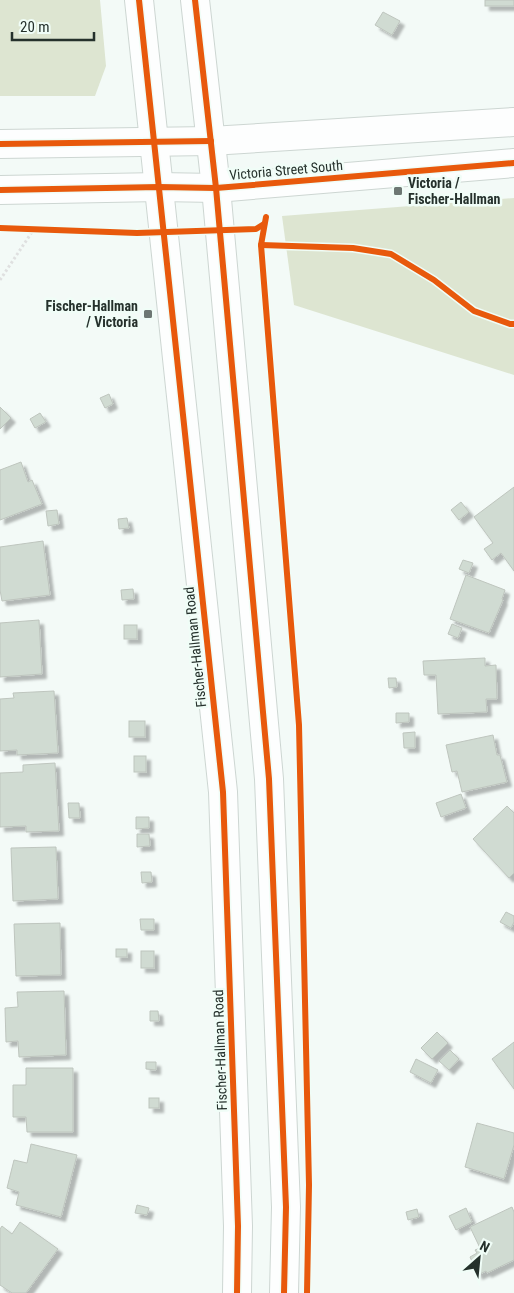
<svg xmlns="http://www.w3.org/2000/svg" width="514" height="1293" viewBox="0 0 514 1293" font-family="'Roboto Condensed',sans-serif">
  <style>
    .green { fill: #dde5d1 }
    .building { fill: #d0dbd2; stroke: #bec5be; filter: url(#shadow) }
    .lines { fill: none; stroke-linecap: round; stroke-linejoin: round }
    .secondary-casing { stroke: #cdd6d2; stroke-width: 30 }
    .path { stroke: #dfe0e0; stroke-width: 3; stroke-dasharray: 2.5 2.5; stroke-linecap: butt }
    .secondary { stroke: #fdfefe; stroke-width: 28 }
    .cycleway-casing { stroke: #f0fdf7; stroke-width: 9 }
    .cycleway { stroke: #e8590c; stroke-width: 6 }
    .poi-dot { fill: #6d7773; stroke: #f0fdf7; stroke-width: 2 }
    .labels { text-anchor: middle; stroke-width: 5; stroke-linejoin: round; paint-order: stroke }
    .street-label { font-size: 14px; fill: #25312c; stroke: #f0fdf7 }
    .poi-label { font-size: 14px; font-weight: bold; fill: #25312c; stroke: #f0fdf7; text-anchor: start }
  </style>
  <defs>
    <filter id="shadow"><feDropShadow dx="4.5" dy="4.5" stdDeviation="1" flood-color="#0004"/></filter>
  </defs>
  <rect width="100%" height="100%" fill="#f3faf7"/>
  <!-- green -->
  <g class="green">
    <polygon points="0,0 100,0 106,66 95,96 0,96"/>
    <polygon points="514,198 514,375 294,305 282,216"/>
  </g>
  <!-- building -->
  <g class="building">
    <rect x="485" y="0" width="29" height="6"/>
    <polygon points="383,12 400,21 392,35 375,25"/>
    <polygon points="109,394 113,404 105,408 100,398"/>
    <polygon points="0,407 11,418 0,429"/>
    <polygon points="40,413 46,422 35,428 30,419"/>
    <polygon points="21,462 28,482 32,480 42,504 0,520 0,470"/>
    <polygon points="514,487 514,571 501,553 492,560 484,549 493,543 474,517"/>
    <polygon points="461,502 469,512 459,520 451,510"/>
    <polygon points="57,510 59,524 48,526 46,511"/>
    <polygon points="127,518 129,528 119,529 118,519"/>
    <polygon points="43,541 50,595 2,601 0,590 0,547"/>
    <polygon points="463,560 473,563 469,573 459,569"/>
    <polygon points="466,575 505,590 502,599 503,600 489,633 450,619"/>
    <polygon points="133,589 134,599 122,600 121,590"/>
    <polygon points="39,620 42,674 0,677 0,623"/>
    <polygon points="452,624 462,628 458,638 448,634"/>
    <rect x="124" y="625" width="13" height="14"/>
    <polygon points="485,658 485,666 496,665 497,699 486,699 487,712 438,714 436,675 424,675 423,661"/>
    <polygon points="388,678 396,678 397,687 389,688"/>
    <polygon points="54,691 58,753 17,755 17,750 0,751 0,699 14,698 13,693"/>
    <polygon points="396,713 409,713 409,722 396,723"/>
    <rect x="129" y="721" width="16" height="16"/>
    <polygon points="415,732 415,748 404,748 403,733"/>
    <polygon points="493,735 497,755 500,755 507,782 462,792 457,771 452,772 446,745"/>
    <rect x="134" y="756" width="12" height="16"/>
    <polygon points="55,763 59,831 26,832 26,826 0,827 0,773 23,772 23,765"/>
    <polygon points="461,794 466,808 441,817 436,803"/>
    <polygon points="68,803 79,803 80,818 69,818"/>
    <polygon points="507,806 514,813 514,873 509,878 473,839"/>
    <polygon points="136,817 149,817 149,828 136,829"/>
    <polygon points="137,834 149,834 150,846 137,847"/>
    <polygon points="56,847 58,899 13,901 11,848"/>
    <polygon points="141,872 151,872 152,882 142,883"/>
    <polygon points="506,912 514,916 514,922 511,928 500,922"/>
    <polygon points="140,919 154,919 154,930 141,930"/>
    <polygon points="60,923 61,975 16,976 14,924"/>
    <rect x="116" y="949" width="11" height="8"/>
    <rect x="141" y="951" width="13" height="17"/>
    <polygon points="64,991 66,1055 19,1057 18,1041 6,1042 5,1008 18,1007 17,992"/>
    <polygon points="150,1011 158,1011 159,1021 150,1021"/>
    <polygon points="437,1032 448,1043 432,1059 421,1048"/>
    <polygon points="514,1042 514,1089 492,1059"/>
    <polygon points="450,1050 459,1059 449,1070 439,1061"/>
    <polygon points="416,1059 438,1070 431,1083 410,1072"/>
    <polygon points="146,1062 156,1062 156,1070 146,1069"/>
    <polygon points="26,1068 73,1068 73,1132 27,1132 26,1117 13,1117 13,1085 26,1085"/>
    <rect x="149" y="1098" width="10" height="10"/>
    <polygon points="477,1123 514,1133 514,1145 504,1179 465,1167"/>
    <polygon points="31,1144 77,1155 61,1217 16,1205 19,1192 7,1188 14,1160 27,1163"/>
    <polygon points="137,1205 149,1208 147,1215 135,1213"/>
    <polygon points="512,1207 514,1212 514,1260 487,1273 486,1271 478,1275 470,1257 477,1253 475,1250 480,1248 470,1227"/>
    <polygon points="466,1208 472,1222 456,1230 449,1216"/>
    <polygon points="417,1209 419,1217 408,1220 406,1212"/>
    <polygon points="20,1222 58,1249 26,1293 12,1293 0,1285 0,1229 2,1226 12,1234"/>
  </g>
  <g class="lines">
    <!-- secondary casing -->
    <g class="secondary-casing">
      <g id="secondary">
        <polyline points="139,0 223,792 238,1226 237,1293"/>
        <polyline points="195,0 216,188 269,779 286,1207 284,1293"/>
        <polyline points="0,144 211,141 514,122"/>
        <polyline points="0,190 159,187 216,188 514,163"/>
      </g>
    </g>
    <!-- path -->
    <polyline class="path" points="0,280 34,229"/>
    <!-- secondary -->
    <use href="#secondary" class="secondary"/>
    <!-- cycleway casing -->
    <g class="cycleway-casing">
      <g id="cycleway">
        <polyline points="139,0 223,792 238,1226 237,1293"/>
        <polyline points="195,0 216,188 269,779 286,1207 284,1293"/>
        <polyline points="0,144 211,141"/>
        <polyline points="0,190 159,187 216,188 514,163"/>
        <polyline points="266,217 261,245 299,725 309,1185 307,1293"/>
        <polyline points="0,228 137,233 256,229 264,224"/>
        <polyline points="261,245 353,248 391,254 434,280 474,311 510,324 514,324"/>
      </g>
    </g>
    <!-- cycleway -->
    <use href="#cycleway" class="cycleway"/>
  </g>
  <!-- markers -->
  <g class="poi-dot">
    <rect x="393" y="186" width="10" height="10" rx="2.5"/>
    <rect x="143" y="309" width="10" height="10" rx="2.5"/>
  </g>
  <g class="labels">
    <!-- street labels -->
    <g class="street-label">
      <text transform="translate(286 170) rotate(-5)" y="5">Victoria Street South</text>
      <text transform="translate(195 647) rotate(-96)" y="5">Fischer-Hallman Road</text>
      <text transform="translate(220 1050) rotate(-92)" y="5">Fischer-Hallman Road</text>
    </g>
    <!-- poi labels -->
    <g class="poi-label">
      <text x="408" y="188">Victoria /<tspan x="408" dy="16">Fischer-Hallman</tspan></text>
      <text x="138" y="311" text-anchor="end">Fischer-Hallman<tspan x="138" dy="16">/ Victoria</tspan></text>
    </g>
  </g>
  <!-- north arrow -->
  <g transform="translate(479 1258) rotate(27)" stroke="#f0fdf7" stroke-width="4" paint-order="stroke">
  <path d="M0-4L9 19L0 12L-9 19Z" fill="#25312c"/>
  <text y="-8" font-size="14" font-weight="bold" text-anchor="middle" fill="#25312c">N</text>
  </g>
  <!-- scale -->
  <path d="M12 32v8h82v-8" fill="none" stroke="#25312c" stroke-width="2.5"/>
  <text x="20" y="32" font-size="15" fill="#25312c" stroke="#f0fdf7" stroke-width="4" paint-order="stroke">20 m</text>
</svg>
